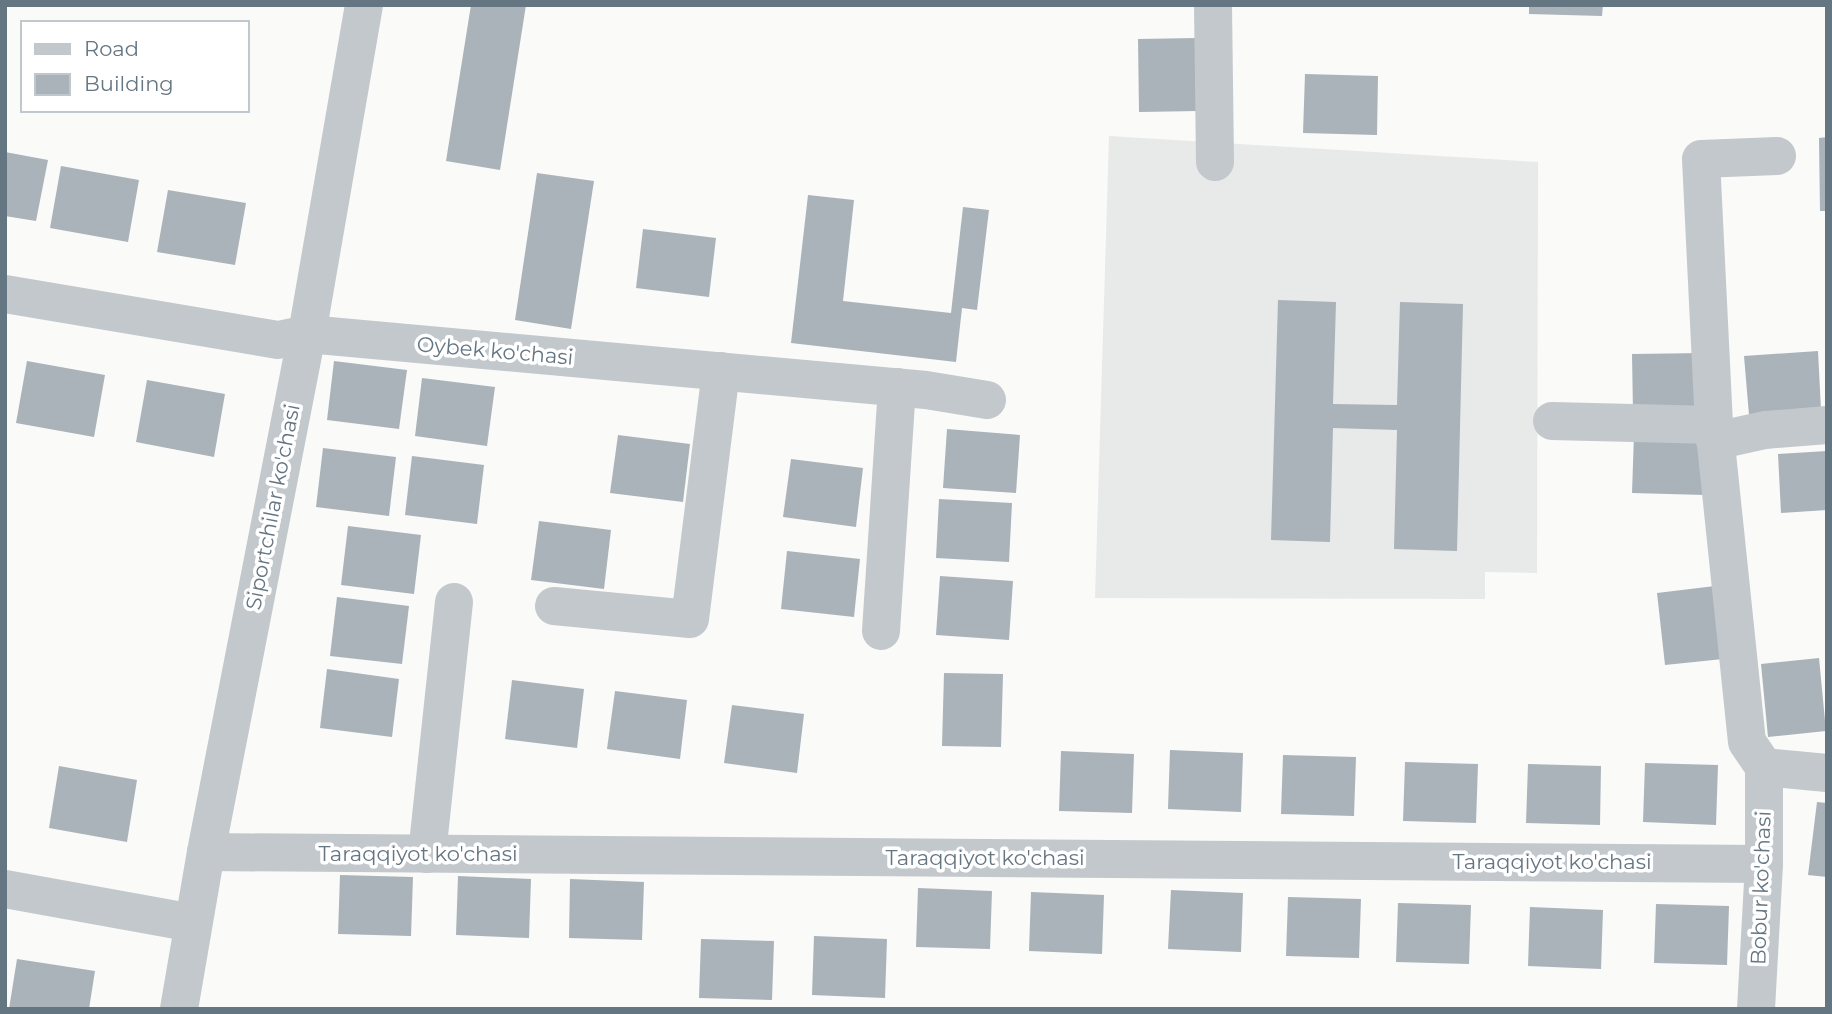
<svg xmlns="http://www.w3.org/2000/svg" width="1832" height="1014" viewBox="0 0 1832 1014" font-family="Montserrat,sans-serif">
  <style>
    .built { fill: #e8e9e9 }
    .building { fill: #aab3b9 }
    .lines { fill: none; stroke-linecap: round; stroke-linejoin: round }
    .minor { stroke: #c3c8cc; stroke-width: 38 }
    .labels { text-anchor: middle; stroke-width: 7; stroke-linejoin: round; paint-order: stroke }
    .street-label { font-size: 21px; fill: #657683; stroke: #fff }
  </style>
  <rect width="100%" height="100%" fill="#fafaf8"/>
  <!-- built -->
  <polygon class="built" points="1109,136 1538,162 1537,573 1485,572 1485,599 1095,598"/>
  <!-- building -->
  <g class="building">
    <polygon points="471,5 526,5 500,170 446,161"/>
    <polygon points="1529,5 1603,5 1602,16 1529,14"/>
    <polygon points="1197,38 1198,111 1139,112 1138,39"/>
    <polygon points="1305,74 1378,76 1377,135 1303,133"/>
    <polygon points="1827,137 1827,211 1820,211 1819,138"/>
    <polygon points="5,152 48,160 36,221 5,216"/>
    <polygon points="61,166 139,180 128,242 50,228"/>
    <polygon points="537,173 594,181 571,329 515,320"/>
    <polygon points="168,190 246,203 235,265 157,252"/>
    <polygon points="808,195 854,200 843,301 951,313 963,207 989,210 977,310 962,308 956,362 791,343"/>
    <polygon points="643,229 716,238 709,297 636,288"/>
    <polygon points="1278,300 1336,302 1333,404 1397,405 1400,302 1463,304 1457,551 1394,549 1397,430 1333,428 1330,542 1271,540"/>
    <polygon points="1818,351 1821,410 1749,415 1744,356"/>
    <polygon points="1705,353 1706,412 1633,413 1632,354"/>
    <polygon points="27,361 105,375 94,437 16,423"/>
    <polygon points="334,361 407,370 399,429 327,420"/>
    <polygon points="422,378 495,387 487,446 415,436"/>
    <polygon points="147,380 225,394 214,457 136,442"/>
    <polygon points="947,429 1020,435 1016,493 943,488"/>
    <polygon points="1634,434 1707,436 1705,495 1632,493"/>
    <polygon points="618,435 690,444 683,502 610,493"/>
    <polygon points="323,448 396,457 389,516 316,507"/>
    <polygon points="1827,451 1827,510 1781,513 1778,454"/>
    <polygon points="412,456 484,465 477,524 405,515"/>
    <polygon points="791,459 863,468 856,527 783,517"/>
    <polygon points="939,499 1012,503 1009,562 936,558"/>
    <polygon points="539,521 611,530 604,589 531,580"/>
    <polygon points="348,526 421,535 414,594 341,585"/>
    <polygon points="787,551 860,559 854,617 781,609"/>
    <polygon points="940,576 1013,581 1009,640 936,635"/>
    <polygon points="1715,586 1723,659 1665,665 1657,593"/>
    <polygon points="337,597 409,606 402,664 330,656"/>
    <polygon points="1819,658 1826,731 1768,737 1761,664"/>
    <polygon points="327,669 399,679 392,737 320,728"/>
    <polygon points="944,673 1003,674 1001,747 942,746"/>
    <polygon points="512,680 584,689 577,748 505,739"/>
    <polygon points="615,691 687,700 680,759 607,749"/>
    <polygon points="732,705 804,714 797,773 724,763"/>
    <polygon points="1170,750 1243,753 1241,812 1168,809"/>
    <polygon points="1061,751 1134,754 1132,813 1059,811"/>
    <polygon points="1283,755 1356,757 1354,816 1281,814"/>
    <polygon points="1405,762 1478,764 1476,823 1403,821"/>
    <polygon points="1645,763 1718,765 1716,825 1643,822"/>
    <polygon points="1528,764 1601,766 1600,825 1526,823"/>
    <polygon points="59,766 137,780 127,842 49,828"/>
    <polygon points="1817,802 1827,803 1827,877 1808,875"/>
    <polygon points="340,875 413,877 411,936 338,934"/>
    <polygon points="458,876 531,879 529,938 456,935"/>
    <polygon points="570,879 644,882 642,940 569,938"/>
    <polygon points="918,888 992,891 990,949 916,947"/>
    <polygon points="1171,890 1243,893 1241,952 1168,949"/>
    <polygon points="1031,892 1104,895 1102,954 1029,951"/>
    <polygon points="1288,897 1361,899 1359,958 1286,956"/>
    <polygon points="1398,903 1471,905 1469,964 1396,962"/>
    <polygon points="1656,904 1729,906 1727,965 1654,963"/>
    <polygon points="1530,907 1603,910 1601,969 1528,966"/>
    <polygon points="814,936 887,939 885,998 812,995"/>
    <polygon points="701,939 774,941 772,1000 699,998"/>
    <polygon points="17,959 95,971 89,1009 9,1009"/>
  </g>
  <g class="lines">
    <!-- minor -->
    <g class="minor">
      <polyline points="1213,5 1215,162"/>
      <polyline points="5,294 278,340 307,334 926,390 987,400"/>
      <polyline points="1552,421 1714,425"/>
      <polyline points="1715,441 1765,430 1827,425"/>
      <polyline points="554,606 690,619 721,371"/>
      <polyline points="881,631 897,387"/>
      <polyline points="1764,767 1747,742 1714,425 1701,159 1777,156"/>
      <polyline points="1764,767 1827,773"/>
      <polyline points="206,852 1764,864"/>
      <polyline points="427,854 454,602"/>
      <polyline points="5,889 193,923"/>
      <polyline points="179,1009 206,852 307,334 364,5"/>
      <polyline points="1756,1009 1764,864 1764,767"/>
    </g>
  </g>
  <g class="labels">
    <!-- street labels -->
    <g class="street-label">
      <text transform="translate(495 351) rotate(5)" y="7">Oybek ko'chasi</text>
      <text transform="translate(273 507) rotate(-79)" y="7">Siportchilar ko'chasi</text>
      <text x="418" y="861">Taraqqiyot ko'chasi</text>
      <text x="985" y="865">Taraqqiyot ko'chasi</text>
      <text x="1552" y="869">Taraqqiyot ko'chasi</text>
      <text transform="translate(1761 888) rotate(-88)" y="7">Bobur ko'chasi</text>
    </g>
  </g>
  <!-- border -->
  <rect width="1832" height="1014" fill="none" stroke="#657683" stroke-width="14"/>
  <!-- legend -->
  <rect x="21" y="21" width="228" height="91" fill="#ffffff" stroke="#c1c8cd" stroke-width="2"/>
  <rect x="35" y="44" width="35" height="10" fill="#c3c8cc" stroke="#c1c8cd" stroke-width="2"/>
  <text x="84" y="56" font-size="21" fill="#657683">Road</text>
  <rect x="35" y="74" width="35" height="21" fill="#aab3b9" stroke="#c1c8cd" stroke-width="2"/>
  <text x="84" y="91" font-size="21" fill="#657683">Building</text>
</svg>
